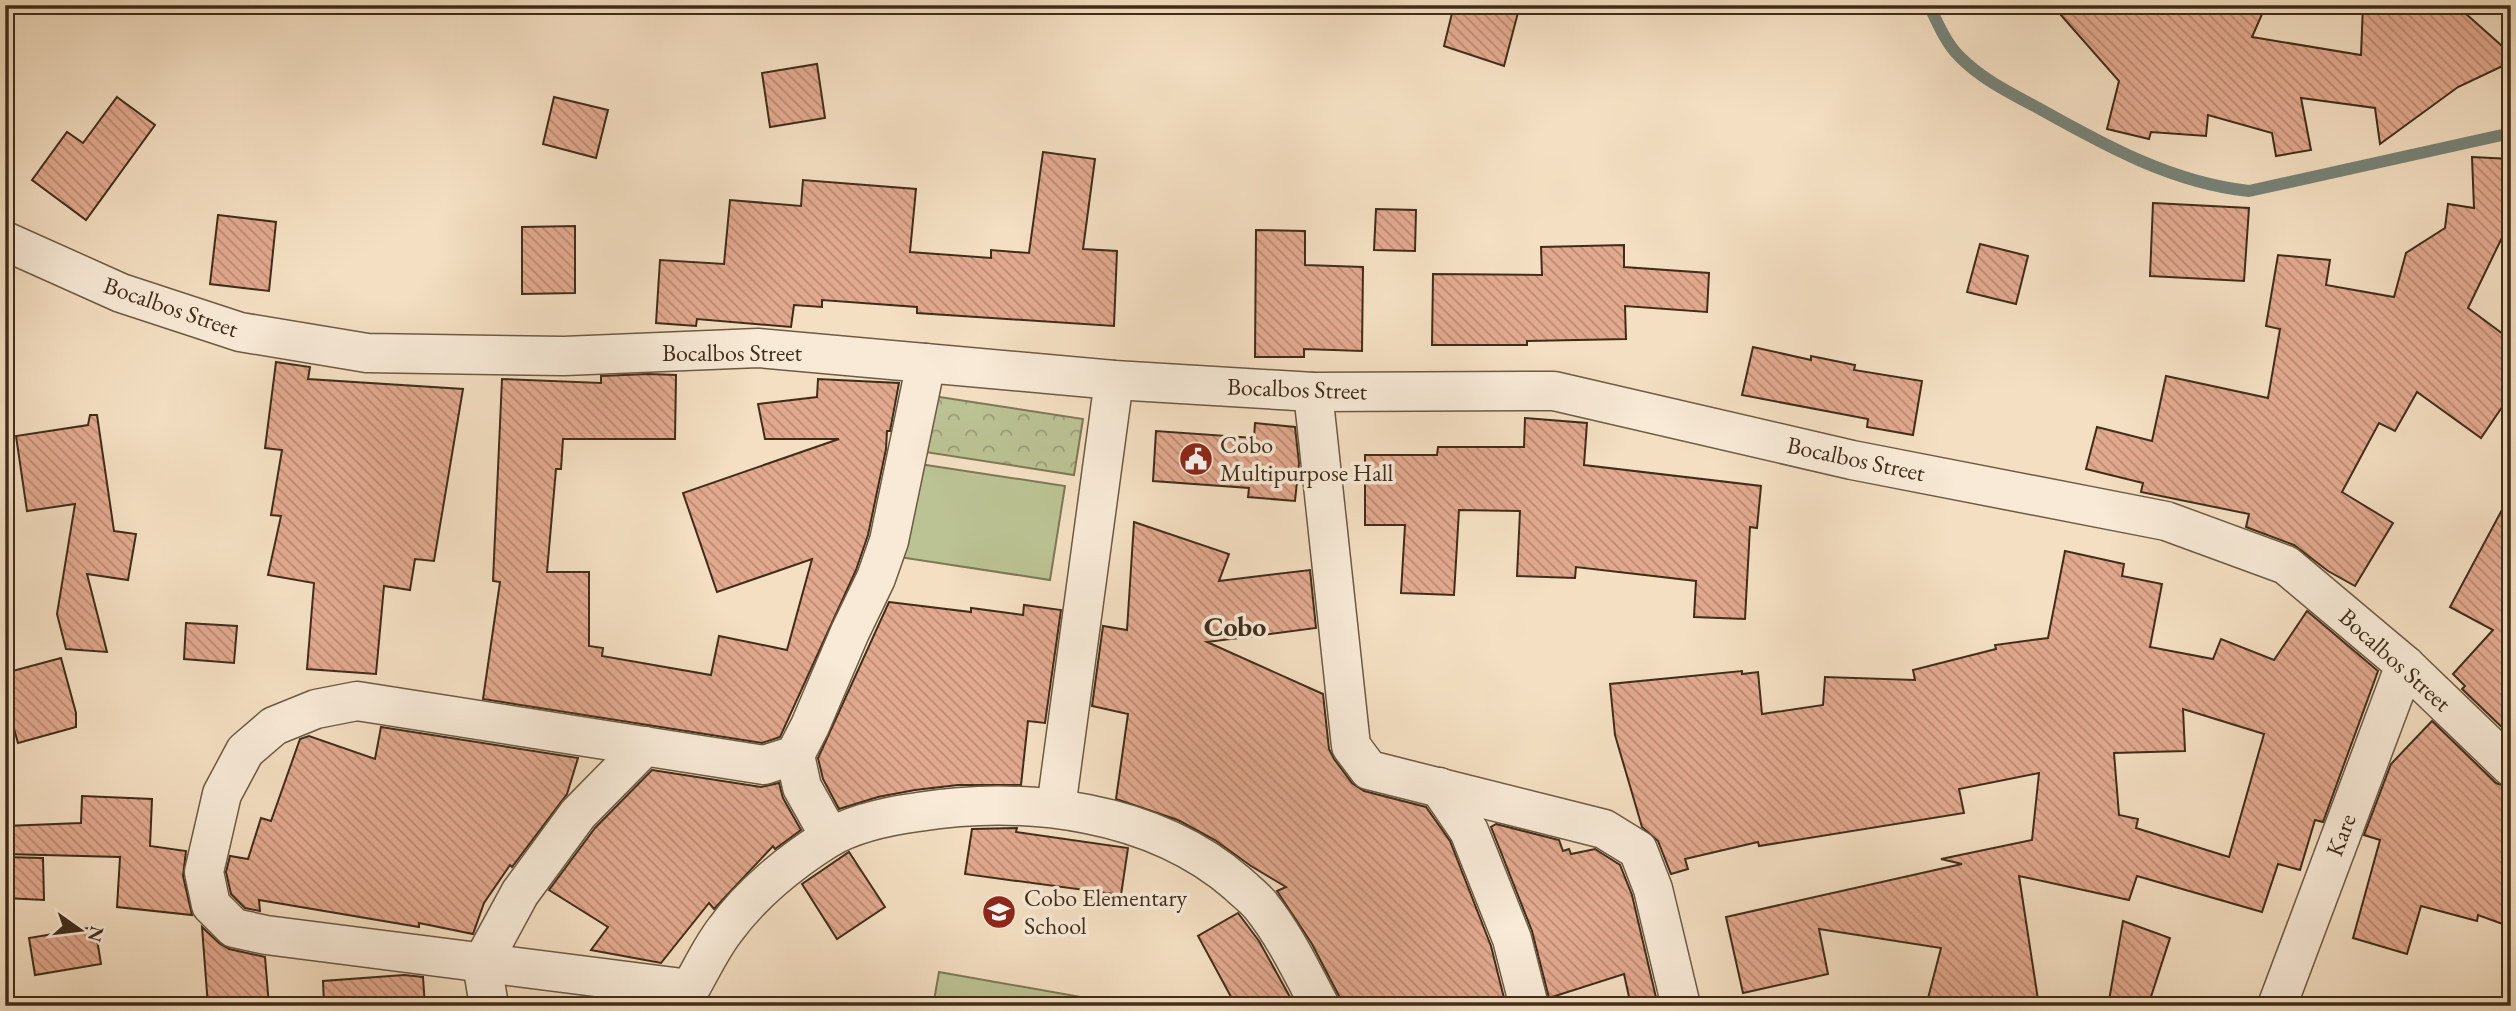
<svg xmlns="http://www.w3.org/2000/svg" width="2516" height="1011" viewBox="0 0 2516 1011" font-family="'EB Garamond',serif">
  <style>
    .forest { fill: url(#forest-crowns); stroke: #7e7856; stroke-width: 2 }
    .pitch { fill: #bbc293; stroke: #7e7856; stroke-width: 2 }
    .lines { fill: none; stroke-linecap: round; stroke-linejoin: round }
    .stream { stroke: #778378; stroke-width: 12 }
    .building { fill: url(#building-back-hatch); stroke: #402d19; stroke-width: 2; fill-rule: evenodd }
    .minor-casing { stroke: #6d5a43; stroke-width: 41 }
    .minor { stroke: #f8ead7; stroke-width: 38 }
    .labels { text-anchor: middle; stroke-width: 7; stroke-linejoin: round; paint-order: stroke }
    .street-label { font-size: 24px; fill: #402d19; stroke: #f8ead7 }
    .poi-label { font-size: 24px; fill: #402d19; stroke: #f8ead7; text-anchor: start }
    .quarter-label { font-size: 28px; font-weight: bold; fill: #402d19; stroke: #f8ead7 }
  </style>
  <defs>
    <pattern id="forest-crowns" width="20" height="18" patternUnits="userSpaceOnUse" patternTransform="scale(1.75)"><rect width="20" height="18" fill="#bbc293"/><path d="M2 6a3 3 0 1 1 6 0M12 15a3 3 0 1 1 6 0" fill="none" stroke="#999e77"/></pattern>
    <pattern id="building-back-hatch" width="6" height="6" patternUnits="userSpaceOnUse" patternTransform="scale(1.75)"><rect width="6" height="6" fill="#e3a98f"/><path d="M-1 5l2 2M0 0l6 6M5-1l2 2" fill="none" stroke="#b98a74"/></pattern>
  </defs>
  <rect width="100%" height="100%" fill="#f4dfc2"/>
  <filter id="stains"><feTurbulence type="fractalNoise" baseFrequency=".00286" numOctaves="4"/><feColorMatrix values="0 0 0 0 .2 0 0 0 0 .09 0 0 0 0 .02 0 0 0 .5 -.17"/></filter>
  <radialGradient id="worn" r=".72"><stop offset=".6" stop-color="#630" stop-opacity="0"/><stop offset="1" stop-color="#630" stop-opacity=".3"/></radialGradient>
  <!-- forest -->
  <polygon class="forest" points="933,396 1083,419 1074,475 925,452"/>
  <!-- pitch -->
  <g class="pitch">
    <polygon points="913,463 1065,486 1050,580 899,557"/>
    <polygon points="939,972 1115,1003 1115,1006 933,1006"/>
  </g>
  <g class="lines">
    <!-- stream -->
    <path class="stream" d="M1929,5C1937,22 1946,43 1959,56C1981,79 2012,94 2040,109C2106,146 2173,183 2249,191L2511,133"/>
  </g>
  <!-- building -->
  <g class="building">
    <polygon points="1454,5 1520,5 1504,66 1444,46"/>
    <polygon points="2052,5 2266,5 2252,37 2361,55 2363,5 2456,5 2511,54 2511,62 2458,87 2380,144 2375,108 2301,98 2311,150 2276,156 2272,133 2208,115 2206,136 2151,132 2149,139 2107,129 2119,81"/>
    <polygon points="817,64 825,118 770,127 762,73"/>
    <polygon points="117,97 155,125 86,220 32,180 67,132 83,143"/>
    <polygon points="554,97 608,110 596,158 543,144"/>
    <polygon points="1043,152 1095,159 1083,249 1117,251 1114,326 917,313 917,307 822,300 822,307 794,305 791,327 697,319 696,326 656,323 660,260 724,264 730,200 801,206 803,180 916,189 910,252 991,258 991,250 1029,253"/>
    <polygon points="2472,157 2511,159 2511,219 2468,308 2511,340 2511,394 2481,438 2417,392 2395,431 2379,423 2342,492 2393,523 2355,586 2328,571 2294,545 2246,527 2249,514 2141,492 2143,483 2086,469 2097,427 2152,441 2166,376 2268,398 2280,329 2266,326 2278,255 2330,260 2326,285 2394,297 2406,253 2445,228 2448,204 2474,208"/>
    <polygon points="2153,203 2249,208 2244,281 2150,276"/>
    <polygon points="1376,209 1416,210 1415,251 1374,250"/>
    <polygon points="218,215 276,222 269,291 210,284"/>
    <polygon points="575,226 575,293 522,294 522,227"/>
    <polygon points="1256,230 1305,231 1305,265 1363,267 1362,351 1304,349 1304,357 1255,357"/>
    <polygon points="1980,244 2028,256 2016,304 1967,292"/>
    <polygon points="1624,245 1624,267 1709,273 1707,312 1625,306 1626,339 1527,341 1527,345 1432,345 1433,274 1542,275 1541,247"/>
    <polygon points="1753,347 1811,360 1811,356 1855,365 1854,370 1922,381 1913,435 1867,427 1868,419 1742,395"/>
    <polygon points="276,362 310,367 308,379 463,389 434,561 415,559 410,590 384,586 376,674 307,669 314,583 268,575 281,516 271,515 282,450 265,448"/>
    <polygon points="648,374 676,375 675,439 563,439 561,469 556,469 547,572 589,572 589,646 603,648 602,656 711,675 719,636 787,650 812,559 717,592 683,493 839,439 765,439 758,404 817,397 818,379 899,383 890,431 887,431 886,449 868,535 856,570 780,737 762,743 483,699 500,582 493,581 502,379 601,383 601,376"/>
    <polygon points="90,415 97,415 114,531 136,534 128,580 87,574 107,652 66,649 57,614 75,504 27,511 16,436 88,425"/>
    <polygon points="1525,418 1587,423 1584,465 1761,486 1757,528 1750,527 1745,619 1694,617 1696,581 1576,567 1575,578 1517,576 1520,511 1459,510 1454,595 1401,593 1405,525 1365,525 1365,455 1437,455 1438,447 1524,447"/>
    <polygon points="1255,423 1295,427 1299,463 1295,501 1248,497 1249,488 1153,481 1156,431 1254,438"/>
    <polygon points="2511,493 2511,736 2462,689 2465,686 2453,674 2493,630 2450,607"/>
    <polygon points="1134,522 1229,554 1219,581 1310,570 1316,628 1207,642 1323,694 1329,749 1334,759 1352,783 1364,791 1426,807 1450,841 1491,946 1506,1006 1342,1006 1339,996 1312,944 1277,891 1286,887 1251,866 1215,840 1178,820 1116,799 1128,714 1092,706 1103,626 1127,630"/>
    <path d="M2065,551L2124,564L2122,576L2162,584L2150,647L2213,659L2221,639L2274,660L2307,611L2378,671L2323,822L2315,820L2300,870L2278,864L2262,912L2137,876L2129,900L2019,876L2039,1006H1926L1941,948L1819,929L1828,974L1743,993L1726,917L1962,864L1941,859L2032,840L2039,773L1959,789L1964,813L1759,846L1758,842L1685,859L1688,869L1671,874L1658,841L1642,827L1615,735L1610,684L1742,671V674L1758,672L1762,714L1823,705L1825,677L1915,680L1913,670L1996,649L1995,645L2048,638ZM2183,709L2264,734L2229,857L2136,828L2138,819L2119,815L2114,753L2185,751Z"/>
    <polygon points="889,602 971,612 971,608 1023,615 1024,605 1061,610 1045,723 1028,721 1021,785 958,785 915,790 878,797 839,809 823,779 818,758"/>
    <polygon points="186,623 237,626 234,663 184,659"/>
    <polygon points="61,658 76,713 76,727 18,743 5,697 5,673"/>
    <polygon points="2432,721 2496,783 2511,788 2511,927 2478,915 2477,921 2421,906 2407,954 2353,938 2380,840 2364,835 2391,764"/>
    <polygon points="381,727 578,758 567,794 512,867 510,865 484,903 473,934 419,923 419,927 259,900 260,911 245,908 231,894 226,872 230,856 248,859 261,818 271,821 300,739 309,736 375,759"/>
    <polygon points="652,770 761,787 779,783 783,798 801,830 775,849 773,846 714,909 709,903 661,963 591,950 608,927 549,890 595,828"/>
    <polygon points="82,796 152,799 150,846 186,851 183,876 192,915 117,907 120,857 5,854 5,826 81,823"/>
    <polygon points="1496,824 1559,840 1563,851 1569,849 1571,854 1595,849 1620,865 1632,895 1658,1006 1631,1006 1624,974 1549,998 1532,931 1491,827"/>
    <polygon points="1017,828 1016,832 1128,848 1121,895 965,874 972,829"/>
    <polygon points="849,852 885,907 837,939 802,884"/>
    <polygon points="5,857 43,858 44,900 5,898"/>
    <polygon points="1238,913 1259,941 1295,1006 1236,1006 1198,936"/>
    <polygon points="2123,921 2170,938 2148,1006 2108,1006"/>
    <polygon points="95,927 101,964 35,975 29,938"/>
    <polygon points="202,927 219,943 229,949 265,957 269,1006 208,1006"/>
    <polygon points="404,975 423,977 425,1006 324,1006 323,981"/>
  </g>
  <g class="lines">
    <!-- minor casing -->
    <g class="minor-casing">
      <g id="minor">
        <polyline points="5,241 121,293 240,332 367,353 564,356 758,348 1114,380 1313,392 1554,391 1852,460 2166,521 2286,565 2405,665 2511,767"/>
        <path d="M926,363L889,541L876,578L850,632L810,726L795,755L764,765L357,701L316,709L274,726L245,751L222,794L204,872L211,905L234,928L266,935L690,989C701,970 711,948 725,930C751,894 790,862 827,839C854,823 888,816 918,812C1026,795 1153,810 1238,884C1245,891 1255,898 1261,906C1285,936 1302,972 1320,1006"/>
        <polyline points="1313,392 1351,746 1369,770 1604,829 1638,850 1653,889 1681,1006"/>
        <polyline points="795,755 802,787 830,837"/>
        <polyline points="1439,787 1469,831 1512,939 1529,1006"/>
        <polyline points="1056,808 1114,380"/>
        <polyline points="489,1006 482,963 520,893 578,814 645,746"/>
        <polyline points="2277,1006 2405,665"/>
      </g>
    </g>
    <!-- minor -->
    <use href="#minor" class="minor"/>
  </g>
  <!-- icons -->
  <defs>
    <g id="civic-disc" transform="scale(1.75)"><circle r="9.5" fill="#8f2418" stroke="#f8ead7"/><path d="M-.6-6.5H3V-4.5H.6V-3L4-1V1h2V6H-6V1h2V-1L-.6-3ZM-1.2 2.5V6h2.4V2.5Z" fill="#fff"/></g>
    <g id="school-disc" transform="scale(1.75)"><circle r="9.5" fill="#8f2418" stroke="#f8ead7"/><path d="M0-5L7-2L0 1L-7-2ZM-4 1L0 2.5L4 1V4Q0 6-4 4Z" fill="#fff"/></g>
  </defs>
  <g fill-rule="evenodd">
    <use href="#civic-disc" x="1196" y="459"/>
    <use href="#school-disc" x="999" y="912"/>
  </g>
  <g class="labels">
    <!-- street labels -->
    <g class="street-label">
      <text transform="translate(171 307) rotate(19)" y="8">Bocalbos Street</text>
      <text x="732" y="361">Bocalbos Street</text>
      <text transform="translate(1297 389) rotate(2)" y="8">Bocalbos Street</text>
      <text transform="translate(1856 459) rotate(12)" y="8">Bocalbos Street</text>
      <text transform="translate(2395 660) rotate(42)" y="8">Bocalbos Street</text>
      <text transform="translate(2341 835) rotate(-69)" y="8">Kare</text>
    </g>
    <!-- poi labels -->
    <g class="poi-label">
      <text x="1220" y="453">Cobo<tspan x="1220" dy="28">Multipurpose Hall</tspan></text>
      <text x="1024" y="906">Cobo Elementary<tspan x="1024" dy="28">School</tspan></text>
    </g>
    <!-- quarter labels -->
    <g class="quarter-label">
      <text x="1235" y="636">Cobo</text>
    </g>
  </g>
  <!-- margin -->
  <rect width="2516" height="1011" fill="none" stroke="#f4dfc2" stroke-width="28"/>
  <rect x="7" y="7" width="2502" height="997" fill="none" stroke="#402d19" stroke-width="3.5"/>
  <rect x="14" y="14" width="2488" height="983" fill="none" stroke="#402d19" stroke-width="2"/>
  <!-- north arrow -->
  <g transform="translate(80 930) rotate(104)" stroke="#f8ead7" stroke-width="5" paint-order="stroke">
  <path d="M0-5L12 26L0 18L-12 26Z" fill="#402d19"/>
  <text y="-10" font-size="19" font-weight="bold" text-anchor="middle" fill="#402d19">N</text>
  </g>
  <rect width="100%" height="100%" filter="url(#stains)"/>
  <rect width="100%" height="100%" fill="url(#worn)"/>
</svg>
